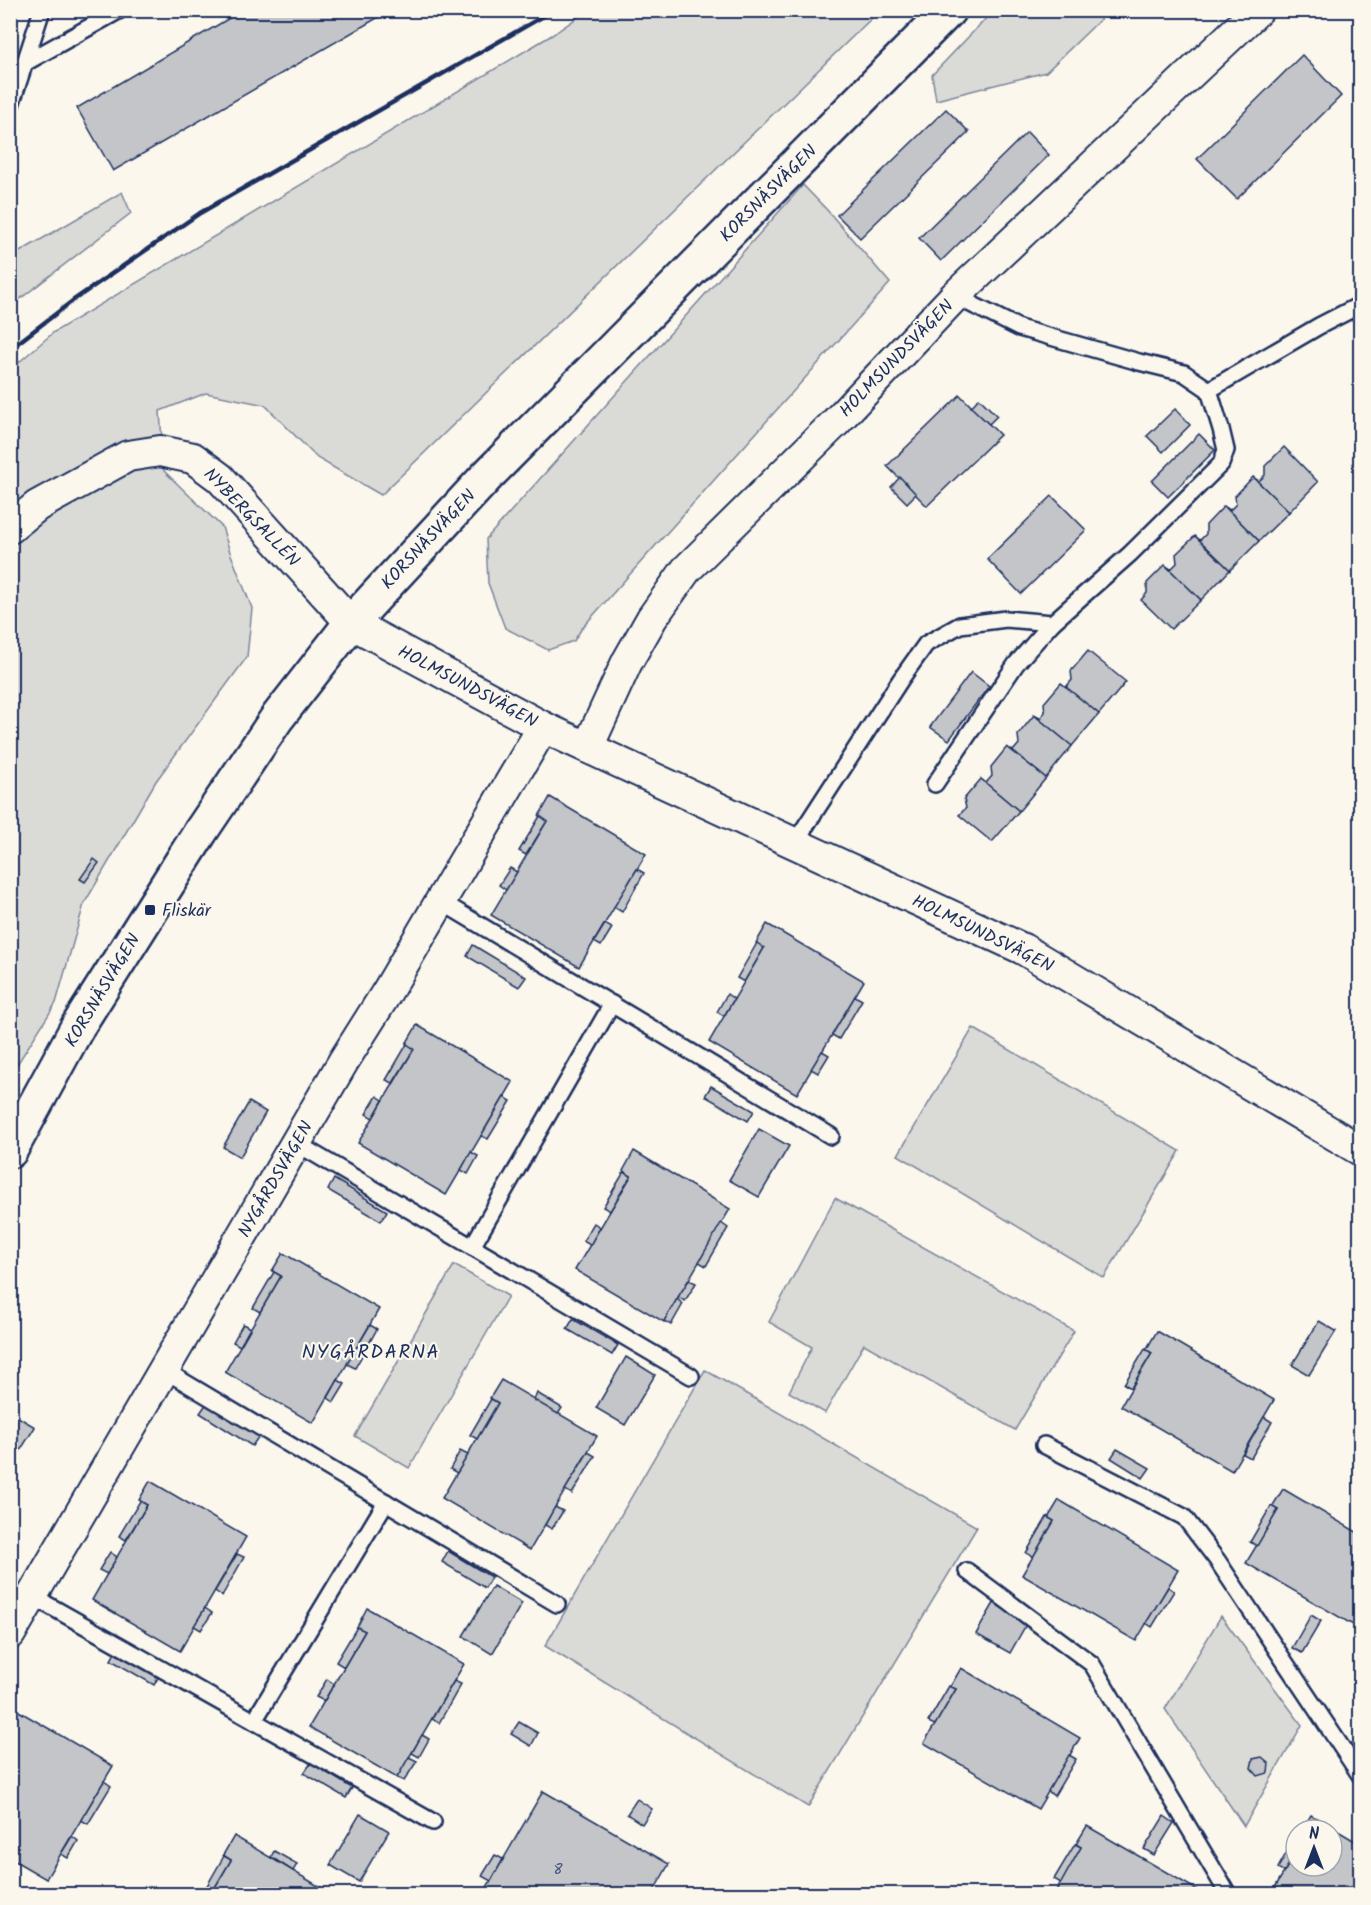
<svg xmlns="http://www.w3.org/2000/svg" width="1371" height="1905" viewBox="0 0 1371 1905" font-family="Kalam,sans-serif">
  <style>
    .green { fill: #dadad7; stroke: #7a849a; stroke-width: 1.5 }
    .building { fill: #c3c5c9; stroke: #1b2f5e; stroke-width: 1.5 }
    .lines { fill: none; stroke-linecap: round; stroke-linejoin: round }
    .service-casing { stroke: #1b2f5e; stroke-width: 20 }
    .minor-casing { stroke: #1b2f5e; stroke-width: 34 }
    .tertiary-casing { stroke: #1b2f5e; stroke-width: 38 }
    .service { stroke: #fbf7ec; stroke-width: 15 }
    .minor { stroke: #fbf7ec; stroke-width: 30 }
    .tertiary { stroke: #fbf7ec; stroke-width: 33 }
    .rail { stroke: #1b2f5e; stroke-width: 4.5 }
    .poi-dot { fill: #1b2f5e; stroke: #fbf7ec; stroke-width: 2 }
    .labels { text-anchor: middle; stroke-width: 4.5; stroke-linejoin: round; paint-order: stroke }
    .number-label { font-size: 15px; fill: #455479 }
    .street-label { font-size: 18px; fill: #1b2f5e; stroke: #fbf7ec }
    .poi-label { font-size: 18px; fill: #1b2f5e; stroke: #fbf7ec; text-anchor: start }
    .neighbourhood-label { font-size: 20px; letter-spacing: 1.5px; fill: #1b2f5e; stroke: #fbf7ec }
  </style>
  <rect width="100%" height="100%" fill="#fbf7ec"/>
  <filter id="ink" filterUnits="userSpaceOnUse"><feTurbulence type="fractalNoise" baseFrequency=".0167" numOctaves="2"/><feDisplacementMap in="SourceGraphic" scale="12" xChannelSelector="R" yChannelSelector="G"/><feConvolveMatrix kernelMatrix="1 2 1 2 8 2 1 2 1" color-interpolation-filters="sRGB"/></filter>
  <g filter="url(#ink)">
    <!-- green -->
    <g class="green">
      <polygon points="587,11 879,11 381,495 317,458 265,405 206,393 160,411 164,471 222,527 230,552 252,608 247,657 156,781 84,904 56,1003 11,1074 11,369 54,332 552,35"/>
      <polygon points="993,11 993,10 1109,11 1046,72 936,100 932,75"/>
      <polygon points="803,185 827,210 890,283 582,628 574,641 548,650 505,628 488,583 486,539"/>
      <polygon points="122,192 131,213 11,306 11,257"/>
      <polygon points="973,1028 1180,1151 1104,1278 898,1155"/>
      <polygon points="835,1198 1074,1331 1015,1430 864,1344 825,1413 789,1392 812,1347 769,1322"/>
      <polygon points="454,1265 508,1296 409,1468 355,1436"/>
      <polygon points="705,1370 977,1527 808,1807 545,1646"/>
      <polygon points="1221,1616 1302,1725 1244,1826 1165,1709"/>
    </g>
    <!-- building -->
    <g class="building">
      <polygon points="243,10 391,10 113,171 77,108"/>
      <polygon points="1302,55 1341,96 1237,199 1197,159"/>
      <polygon points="946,109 969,132 860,238 837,215"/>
      <polygon points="1027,132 1049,155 941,261 919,238"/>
      <polygon points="960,395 1000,435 927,506 887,466"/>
      <polygon points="979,398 997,416 989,424 971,407"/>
      <polygon points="1175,409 1190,425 1163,452 1147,436"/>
      <polygon points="1199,434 1215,450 1168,497 1152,481"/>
      <polygon points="1284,447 1318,482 1289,512 1253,477 1259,481 1265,475 1265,466"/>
      <polygon points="900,477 916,494 907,503 891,487"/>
      <polygon points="1253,477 1289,512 1259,541 1224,506 1230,510 1236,504 1235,496"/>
      <polygon points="1052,496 1086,530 1021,594 987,559"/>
      <polygon points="1224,506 1259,541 1230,570 1195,536 1200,540 1206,534 1206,525"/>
      <polygon points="1195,536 1230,570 1201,600 1165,565 1171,569 1177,563 1176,554"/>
      <polygon points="1165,565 1201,600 1171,629 1141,600 1147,593 1147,583"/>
      <polygon points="1088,651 1126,682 1099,714 1061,683 1066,687 1072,680 1071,671"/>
      <polygon points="971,672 989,686 949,740 930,727"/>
      <polygon points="1061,683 1099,714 1072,746 1034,715 1040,718 1045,712 1044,703"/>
      <polygon points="1034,715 1072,746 1046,778 1007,747 1013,751 1019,744 1018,735"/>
      <polygon points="1007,747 1046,778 1019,811 981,779 986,783 992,776 991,767"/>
      <polygon points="981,779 1019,811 992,842 959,815 966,808 964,799"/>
      <polygon points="550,797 646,854 579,967 491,915 547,821 539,816"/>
      <polygon points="540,816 547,821 526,855 519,851"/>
      <polygon points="94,859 99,863 85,882 80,879"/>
      <polygon points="510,868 517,872 506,890 499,885"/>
      <polygon points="637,869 644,873 622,912 614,907"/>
      <polygon points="605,924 612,928 601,946 594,942"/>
      <polygon points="767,924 864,981 797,1094 709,1042 764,948 756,943"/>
      <polygon points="757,943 764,948 744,982 737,978"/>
      <polygon points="473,945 526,977 519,987 467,956"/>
      <polygon points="727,994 734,999 724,1016 717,1012"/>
      <polygon points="855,996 862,1000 839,1039 832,1035"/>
      <polygon points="417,1025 513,1082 446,1195 358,1143 414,1049 406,1044"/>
      <polygon points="407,1044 414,1049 393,1083 386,1080"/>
      <polygon points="822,1051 829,1055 818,1073 811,1069"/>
      <polygon points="711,1086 754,1111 748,1121 705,1096"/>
      <polygon points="377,1096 383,1100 373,1118 366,1114"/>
      <polygon points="504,1097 511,1101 488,1139 481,1136"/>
      <polygon points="249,1102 266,1112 240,1157 223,1147"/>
      <polygon points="759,1129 789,1146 759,1197 729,1180"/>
      <polygon points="634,1151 730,1209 664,1322 575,1270 631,1176 623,1171"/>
      <polygon points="471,1152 478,1156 468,1174 461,1170"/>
      <polygon points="624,1172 631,1176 610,1211 603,1207"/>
      <polygon points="334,1179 387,1211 381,1221 328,1190"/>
      <polygon points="594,1223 600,1227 590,1245 583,1241"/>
      <polygon points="721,1223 728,1228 706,1266 699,1262"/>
      <polygon points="283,1253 379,1309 313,1423 225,1372 281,1276 272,1271"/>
      <polygon points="274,1272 281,1276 260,1312 253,1308"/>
      <polygon points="689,1280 696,1283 685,1301 678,1297"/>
      <polygon points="677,1299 683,1304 671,1325 664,1321"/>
      <polygon points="573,1319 618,1345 612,1355 567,1329"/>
      <polygon points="1319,1321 1336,1331 1309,1375 1292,1365"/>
      <polygon points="243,1324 250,1328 240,1346 233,1342"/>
      <polygon points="370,1325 377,1329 355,1368 347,1364"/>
      <polygon points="1157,1331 1274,1400 1232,1471 1121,1406 1152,1353 1146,1350"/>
      <polygon points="1145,1349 1152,1353 1131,1388 1124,1384"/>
      <polygon points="626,1357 655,1375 625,1425 596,1408"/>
      <polygon points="338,1380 345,1384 334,1402 328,1398"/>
      <polygon points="501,1380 597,1436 530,1550 442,1498 498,1403 490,1398"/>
      <polygon points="537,1393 562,1408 558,1414 534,1400"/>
      <polygon points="491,1399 498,1403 477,1439 470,1435"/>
      <polygon points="207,1403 259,1436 252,1446 200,1413"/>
      <polygon points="18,1417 35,1427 10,1467 10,1429"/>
      <polygon points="1264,1417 1272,1422 1251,1458 1243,1454"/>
      <polygon points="1117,1449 1150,1468 1143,1478 1111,1458"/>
      <polygon points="460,1451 468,1455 457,1473 450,1469"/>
      <polygon points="588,1452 595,1456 572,1494 565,1490"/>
      <polygon points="150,1481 246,1537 180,1651 92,1600 147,1505 139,1500"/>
      <polygon points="1283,1489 1360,1534 1360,1629 1246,1563 1278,1510 1272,1507"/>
      <polygon points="1059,1500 1178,1570 1136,1641 1022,1575 1054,1521 1048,1518"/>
      <polygon points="140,1501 147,1505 126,1540 119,1536"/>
      <polygon points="1271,1506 1278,1510 1257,1546 1250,1542"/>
      <polygon points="555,1507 563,1511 552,1529 545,1525"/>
      <polygon points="1047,1517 1054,1521 1033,1557 1026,1553"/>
      <polygon points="448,1551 491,1577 485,1588 442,1562"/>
      <polygon points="110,1552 117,1557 107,1574 99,1570"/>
      <polygon points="237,1554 244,1557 222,1596 215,1591"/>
      <polygon points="493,1586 522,1603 492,1654 463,1636"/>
      <polygon points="1168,1587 1174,1591 1152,1627 1146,1623"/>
      <polygon points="994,1603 1027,1623 1010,1653 976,1634"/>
      <polygon points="205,1608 212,1613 201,1630 194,1626"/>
      <polygon points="367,1608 464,1664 397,1778 309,1727 365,1631 357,1627"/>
      <polygon points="1311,1615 1321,1621 1302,1653 1292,1648"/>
      <polygon points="357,1627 365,1631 344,1667 336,1662"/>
      <polygon points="117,1649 160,1674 154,1685 111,1660"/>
      <polygon points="961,1668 1080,1738 1038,1809 924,1743 956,1689 950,1687"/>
      <polygon points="327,1679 334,1684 324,1701 316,1697"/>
      <polygon points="454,1681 461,1684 439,1723 432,1719"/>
      <polygon points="949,1686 956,1689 935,1725 928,1722"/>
      <polygon points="17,1710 113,1766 46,1879 10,1858 10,1739 14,1733 10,1731 10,1721"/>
      <polygon points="519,1722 538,1733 531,1746 511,1734"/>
      <polygon points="422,1735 429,1739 419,1757 412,1753"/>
      <polygon points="1069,1755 1076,1759 1054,1796 1048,1791"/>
      <polygon points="409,1757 417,1761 404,1781 397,1778"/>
      <polygon points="1262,1757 1269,1763 1268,1773 1258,1776 1251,1768 1253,1759"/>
      <polygon points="311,1763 352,1788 346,1798 304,1773"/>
      <polygon points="104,1781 111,1786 88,1824 81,1820"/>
      <polygon points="543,1791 669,1864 652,1894 483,1894"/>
      <polygon points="637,1799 652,1809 642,1824 627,1814"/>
      <polygon points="360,1814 389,1831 359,1882 330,1865"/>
      <polygon points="1311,1815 1360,1844 1360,1894 1283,1894 1274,1889 1296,1852 1296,1866 1332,1866 1332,1830 1302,1830"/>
      <polygon points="1164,1816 1174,1823 1154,1855 1144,1849"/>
      <polygon points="1087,1826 1204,1894 1054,1894 1081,1847 1076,1844"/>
      <polygon points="72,1836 78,1841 68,1858 61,1854"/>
      <polygon points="234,1836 330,1893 329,1894 211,1894 231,1860 223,1855"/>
      <polygon points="1296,1836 1296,1852 1284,1872 1278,1868"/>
      <polygon points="1075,1844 1081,1847 1061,1883 1054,1879"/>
      <polygon points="274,1851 297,1864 293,1871 271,1857"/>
      <polygon points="495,1855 503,1859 491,1881 482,1876"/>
      <polygon points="224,1856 231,1860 211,1894 209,1894 204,1891"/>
    </g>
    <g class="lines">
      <!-- service casing -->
      <g class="service-casing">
        <g id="service">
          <polyline points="25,63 120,10"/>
          <polyline points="10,108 42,10"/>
          <polyline points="1209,390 1319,326 1360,305"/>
          <polyline points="935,784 1016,664 1052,623"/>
          <polyline points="794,844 901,679 926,644 960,625 1006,619 1052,623 1130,554 1221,464 1226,450 1221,429 1209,390 1184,373 1139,362 1019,328 955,296"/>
          <polyline points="440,901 831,1136"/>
          <polyline points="296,1143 691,1376"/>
          <polyline points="472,1247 612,1004"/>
          <polyline points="164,1370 557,1604"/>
          <polyline points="1044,1445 1184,1517 1217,1560 1360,1775"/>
          <polyline points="967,1571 1092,1664 1228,1894"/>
          <polyline points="32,1596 433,1822"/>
          <polyline points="254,1721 386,1502"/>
        </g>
      </g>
      <!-- minor casing -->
      <g class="minor-casing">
        <g id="minor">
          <polyline points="10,528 37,506 128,456 160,451 193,458 220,478 351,623 543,727 1023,949 1360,1150"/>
          <polyline points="588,747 627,662 652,618 686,570 835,423 955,296 1258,10"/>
          <polyline points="10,1634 343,1062 387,992 543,727"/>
        </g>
      </g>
      <!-- tertiary casing -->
      <g class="tertiary-casing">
        <polyline id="tertiary" points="10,1151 78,1026 201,831 277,718 351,623 488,475 949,10"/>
      </g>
      <!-- service -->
      <use href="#service" class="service"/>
      <!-- minor -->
      <use href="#minor" class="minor"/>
      <!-- tertiary -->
      <use href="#tertiary" class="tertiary"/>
      <!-- rail -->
      <polyline class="rail" points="10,349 75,299 200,213 554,10"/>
    </g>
  </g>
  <!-- markers -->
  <rect class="poi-dot" x="144" y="904" width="12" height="12" rx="3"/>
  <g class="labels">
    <!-- number labels -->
    <g class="number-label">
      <text x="558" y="1874">8</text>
    </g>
    <!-- street labels -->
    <g class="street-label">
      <text transform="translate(768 193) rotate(-45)" y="6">KORSNÄSVÄGEN</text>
      <text transform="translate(896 358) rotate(-46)" y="6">HOLMSUNDSVÄGEN</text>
      <text transform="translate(252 517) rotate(46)" y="6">NYBERGSALLÉN</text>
      <text transform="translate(428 539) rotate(-47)" y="6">KORSNÄSVÄGEN</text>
      <text transform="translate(468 686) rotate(28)" y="6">HOLMSUNDSVÄGEN</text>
      <text transform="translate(983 933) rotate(26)" y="6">HOLMSUNDSVÄGEN</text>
      <text transform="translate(102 990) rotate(-59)" y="6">KORSNÄSVÄGEN</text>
      <text transform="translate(275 1179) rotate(-60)" y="6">NYGÅRDSVÄGEN</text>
    </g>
    <!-- poi labels -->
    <g class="poi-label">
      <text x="162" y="916">Fliskär</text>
    </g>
    <!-- neighbourhood labels -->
    <g class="neighbourhood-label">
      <text x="371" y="1358">NYGÅRDARNA</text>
    </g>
  </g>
  <!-- margin -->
  <rect width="1371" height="1905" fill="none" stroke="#fbf7ec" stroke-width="36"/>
  <rect x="18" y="18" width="1335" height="1869" fill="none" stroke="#1b2f5e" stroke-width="2" filter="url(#ink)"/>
  <!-- north arrow -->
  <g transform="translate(1314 1848)"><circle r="28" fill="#fbf7ec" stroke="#a1a7b3" stroke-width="1.5"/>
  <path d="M0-4.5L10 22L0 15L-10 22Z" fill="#1b2f5e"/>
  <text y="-9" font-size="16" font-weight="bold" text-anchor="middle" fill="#1b2f5e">N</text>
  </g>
</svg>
